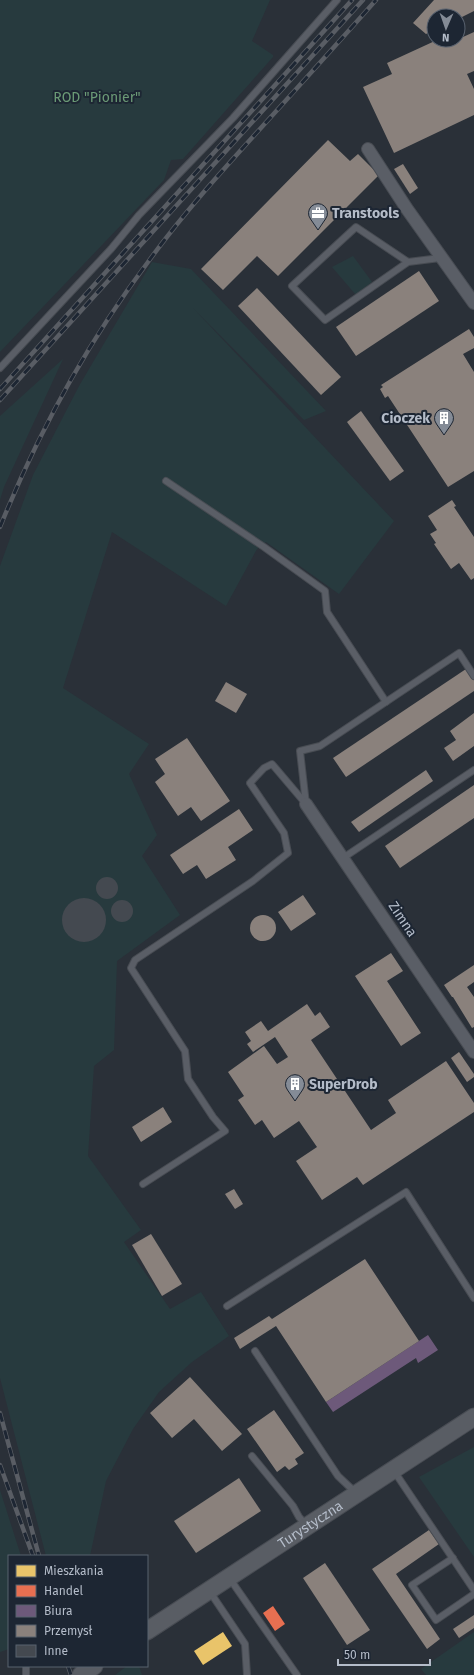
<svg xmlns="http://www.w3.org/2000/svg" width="474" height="1675" viewBox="0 0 474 1675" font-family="'Fira Sans',sans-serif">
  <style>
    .green { fill: #273a3e }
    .homes { fill: #e9c46a }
    .shops { fill: #e76f51 }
    .offices { fill: #6d597a }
    .industry { fill: #8a817c }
    .building { fill: #444950 }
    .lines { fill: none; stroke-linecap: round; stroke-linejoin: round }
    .service-casing { stroke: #484c53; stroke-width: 8 }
    .minor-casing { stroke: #484c53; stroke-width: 14 }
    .secondary-casing { stroke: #484c53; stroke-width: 19 }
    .service { stroke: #5a5e66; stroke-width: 6 }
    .minor { stroke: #5a5e66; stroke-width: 12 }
    .secondary { stroke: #595d64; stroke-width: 17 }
    .rail-casing { stroke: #595d64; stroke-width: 4.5 }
    .rail { stroke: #1d2633; stroke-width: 3; stroke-dasharray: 9; stroke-linecap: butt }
    .labels { text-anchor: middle; stroke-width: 4; stroke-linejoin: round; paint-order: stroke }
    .park-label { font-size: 14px; fill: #6b9a76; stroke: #1d2633 }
    .poi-label { font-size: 14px; font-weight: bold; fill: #b4bcc9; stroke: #1d2633; text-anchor: start }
    .street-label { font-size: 14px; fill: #b4bcc9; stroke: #1d2633 }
  </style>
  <rect width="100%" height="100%" fill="#2a3038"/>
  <!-- green -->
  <g class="green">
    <polygon points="0,0 270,0 252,41 273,55 273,57 183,159 171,160 164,180 0,352"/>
    <polygon points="353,256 372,282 356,295 332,267"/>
    <polygon points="152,262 191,269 326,411 304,420 193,308 394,521 339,594 266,542 257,549 226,606 112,532 63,688 149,744 129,774 157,835 142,856 180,915 117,961 114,1050 94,1066 88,1156 141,1230 124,1242 170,1309 201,1292 229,1336 192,1362 159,1392 133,1429 106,1481 90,1556 46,1556 0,1378 0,566 33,475 79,386"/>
    <polygon points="63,359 4,487 0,500 0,416"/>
    <polygon points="474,1447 474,1557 419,1477"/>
    <polygon points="0,1490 21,1556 9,1556 9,1649 0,1652"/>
    <polygon points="474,1632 474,1675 426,1675 421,1669"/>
    <polygon points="127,1666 139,1666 142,1675 115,1675"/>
  </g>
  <!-- homes -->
  <polygon class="homes" points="223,1632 232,1646 203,1665 194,1651"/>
  <!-- shops -->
  <polygon class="shops" points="273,1606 285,1624 275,1631 263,1613"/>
  <!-- offices -->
  <polygon class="offices" points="428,1335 438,1350 418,1363 416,1358 333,1412 326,1402"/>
  <!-- industry -->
  <g class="industry">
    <polygon points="434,0 474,0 474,11 458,19 458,16 434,16 434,30 426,34 413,23"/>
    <polygon points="474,32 474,71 467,74 474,89 474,115 394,153 363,87 392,74 387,63 437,40 451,40 452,42"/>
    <polygon points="328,140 350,161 358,154 379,175 278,276 257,256 223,290 201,269"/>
    <polygon points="403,164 418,188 410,194 394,169"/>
    <polygon points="419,271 439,301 356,356 336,327"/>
    <polygon points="257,288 341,377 321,395 238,306"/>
    <polygon points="469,329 474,337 474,348 463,354 474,372 474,471 448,487 388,396 385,398 380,389 383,387 381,385"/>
    <polygon points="361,411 404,471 390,481 347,422"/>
    <polygon points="452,500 456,506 454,507 474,537 474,578 471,580 459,563 451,569 434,544 436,543 430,534 437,530 428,516"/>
    <polygon points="466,669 474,680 474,691 346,777 333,758"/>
    <polygon points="226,682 247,694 236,713 215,701"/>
    <polygon points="474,713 474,746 453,761 444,748 456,740 450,731"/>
    <polygon points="187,738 230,801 201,821 191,807 178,816 155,782 165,774 155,759"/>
    <polygon points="426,770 433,781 359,832 351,822"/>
    <polygon points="474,785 474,818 400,868 385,846"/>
    <polygon points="239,809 253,830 228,847 236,860 206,879 197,865 183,874 170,855"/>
    <polygon points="303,895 316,914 291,931 278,912"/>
    <circle cx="263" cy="928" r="13"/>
    <polygon points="391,953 403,971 387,981 421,1033 401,1046 355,976"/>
    <polygon points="474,965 474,982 467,987 474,997 474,1027 472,1028 453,997 452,997 444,985"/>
    <polygon points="307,1004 315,1016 320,1012 330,1027 311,1040 371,1130 396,1113 388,1100 446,1061 474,1103 474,1112 363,1185 357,1177 322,1200 296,1161 317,1147 299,1121 274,1138 262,1120 255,1125 238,1100 244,1096 228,1072 264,1046 277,1064 288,1057 275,1037 253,1052 247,1044 251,1041 245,1032 261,1021 268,1031"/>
    <polygon points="459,1052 474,1074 474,1077 467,1082 451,1058"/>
    <polygon points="163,1107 172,1122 141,1142 132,1127"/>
    <polygon points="234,1189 243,1204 235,1209 225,1194"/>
    <polygon points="151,1234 182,1284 162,1296 132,1245"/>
    <polygon points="365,1259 419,1341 326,1402 276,1326 240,1349 234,1338 269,1316 272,1319"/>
    <polygon points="190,1377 242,1434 222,1451 194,1419 172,1438 150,1413"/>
    <polygon points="274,1410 304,1453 295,1459 298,1464 289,1470 285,1466 277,1472 247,1429"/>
    <polygon points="239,1478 261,1511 196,1553 174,1521"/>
    <polygon points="429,1530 439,1544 396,1574 440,1639 427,1649 372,1569"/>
    <polygon points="325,1563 370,1630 347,1645 303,1578"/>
    <polygon points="474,1615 474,1628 459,1638 453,1629"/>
  </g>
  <!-- building -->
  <g class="building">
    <circle cx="107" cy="888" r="11"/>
    <circle cx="84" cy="920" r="22"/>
    <circle cx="122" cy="911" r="11"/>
  </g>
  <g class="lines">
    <!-- service casing -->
    <g class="service-casing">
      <g id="service">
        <polyline points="408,262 356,227 292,286 325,320 408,262 440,258"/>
        <polyline points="0,368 111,249 139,215 233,118 337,0"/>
        <polyline points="166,481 264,547 325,591 327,612 386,702"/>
        <polyline points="306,804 300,751 320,746 459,653 474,676"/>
        <polyline points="346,856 474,770"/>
        <polyline points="143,1184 225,1131 213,1117 188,1079 185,1051 131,968 135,960 253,881 288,853 284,833 250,783 264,768 272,764 306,804"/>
        <polyline points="227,1306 406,1192 474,1298"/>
        <polyline points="255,1351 338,1476 356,1493"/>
        <polyline points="252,1456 293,1506 299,1517 306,1525"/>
        <polyline points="394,1471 474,1590"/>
        <polyline points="453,1558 412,1585 436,1620 474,1594"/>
        <polyline points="230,1579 297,1675"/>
        <polyline points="210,1592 245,1644 247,1675"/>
        <polyline points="26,1675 26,1666"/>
      </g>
    </g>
    <!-- minor casing -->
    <g class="minor-casing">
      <g id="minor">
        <polyline points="368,149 407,209 474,303"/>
        <polyline points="306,804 474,1052"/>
      </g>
    </g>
    <!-- secondary casing -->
    <g class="secondary-casing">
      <g id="secondary">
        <path id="s1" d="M147,1631L474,1417"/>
        <polyline points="81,1675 94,1666"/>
      </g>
    </g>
    <!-- service -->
    <use href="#service" class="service"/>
    <!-- minor -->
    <use href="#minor" class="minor"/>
    <!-- secondary -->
    <use href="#secondary" class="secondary"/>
    <!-- rail casing -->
    <g class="rail-casing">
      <g id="rail">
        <polyline points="0,389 352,0"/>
        <polyline points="0,400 363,0"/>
        <path d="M0,527C38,433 87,343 148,262C182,215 221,172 260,129C299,86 338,43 376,0"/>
        <polyline points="0,1413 39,1556"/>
        <polyline points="0,1465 33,1556"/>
        <polyline points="68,1666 71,1675"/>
      </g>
    </g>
    <!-- rail -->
    <use href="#rail" class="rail"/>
  </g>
  <!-- icons -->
  <defs>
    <g id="office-pin" transform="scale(1)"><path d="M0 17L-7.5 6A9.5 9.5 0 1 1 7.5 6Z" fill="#848b96" stroke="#1d2633"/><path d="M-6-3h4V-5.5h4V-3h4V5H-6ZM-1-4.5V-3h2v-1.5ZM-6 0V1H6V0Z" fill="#fff"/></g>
    <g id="building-pin" transform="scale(1)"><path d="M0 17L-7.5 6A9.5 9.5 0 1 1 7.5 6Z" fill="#848b96" stroke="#1d2633"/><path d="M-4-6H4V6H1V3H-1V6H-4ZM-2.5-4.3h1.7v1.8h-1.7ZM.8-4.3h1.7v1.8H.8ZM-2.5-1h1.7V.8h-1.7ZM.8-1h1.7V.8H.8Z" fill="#fff"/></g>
  </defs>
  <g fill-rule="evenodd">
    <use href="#office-pin" x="318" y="213"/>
    <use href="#building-pin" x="444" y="418"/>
    <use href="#building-pin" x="295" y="1084"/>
  </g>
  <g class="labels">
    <!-- park labels -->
    <g class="park-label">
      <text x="97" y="102">ROD "Pionier"</text>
    </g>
    <!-- poi labels -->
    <g class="poi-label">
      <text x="332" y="218">Transtools</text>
      <text x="430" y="423" text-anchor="end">Cioczek</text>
      <text x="309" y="1089">SuperDrob</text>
    </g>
    <!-- street labels -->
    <g class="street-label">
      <text transform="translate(403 919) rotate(56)" y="5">Zimna</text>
      <text dy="5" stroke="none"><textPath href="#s1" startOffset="195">Turystyczna</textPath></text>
    </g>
  </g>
  <!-- legend -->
  <rect x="8" y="1555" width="140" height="112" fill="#1d2633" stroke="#59626f"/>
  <rect x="16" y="1565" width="20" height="12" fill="#e9c46a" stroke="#59626f"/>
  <text x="44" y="1575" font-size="12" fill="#b4bcc9">Mieszkania</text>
  <rect x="16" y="1585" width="20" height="12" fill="#e76f51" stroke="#59626f"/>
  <text x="44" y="1595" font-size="12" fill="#b4bcc9">Handel</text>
  <rect x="16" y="1605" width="20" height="12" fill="#6d597a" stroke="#59626f"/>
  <text x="44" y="1615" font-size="12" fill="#b4bcc9">Biura</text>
  <rect x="16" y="1625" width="20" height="12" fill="#8a817c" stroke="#59626f"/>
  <text x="44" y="1635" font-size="12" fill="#b4bcc9">Przemysł</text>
  <rect x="16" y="1645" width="20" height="12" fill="#444950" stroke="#59626f"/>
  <text x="44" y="1655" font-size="12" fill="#b4bcc9">Inne</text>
  <!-- north arrow -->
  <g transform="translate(446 28) rotate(182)"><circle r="19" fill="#1d2633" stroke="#59626f"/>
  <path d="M0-3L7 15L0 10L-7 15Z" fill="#848b96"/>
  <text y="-6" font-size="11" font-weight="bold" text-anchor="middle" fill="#b4bcc9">N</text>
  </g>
  <!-- scale -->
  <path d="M338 1659v6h92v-6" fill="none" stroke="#b4bcc9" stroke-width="2"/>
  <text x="344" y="1659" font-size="12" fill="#b4bcc9" stroke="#1d2633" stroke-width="3" paint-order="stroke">50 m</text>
</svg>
